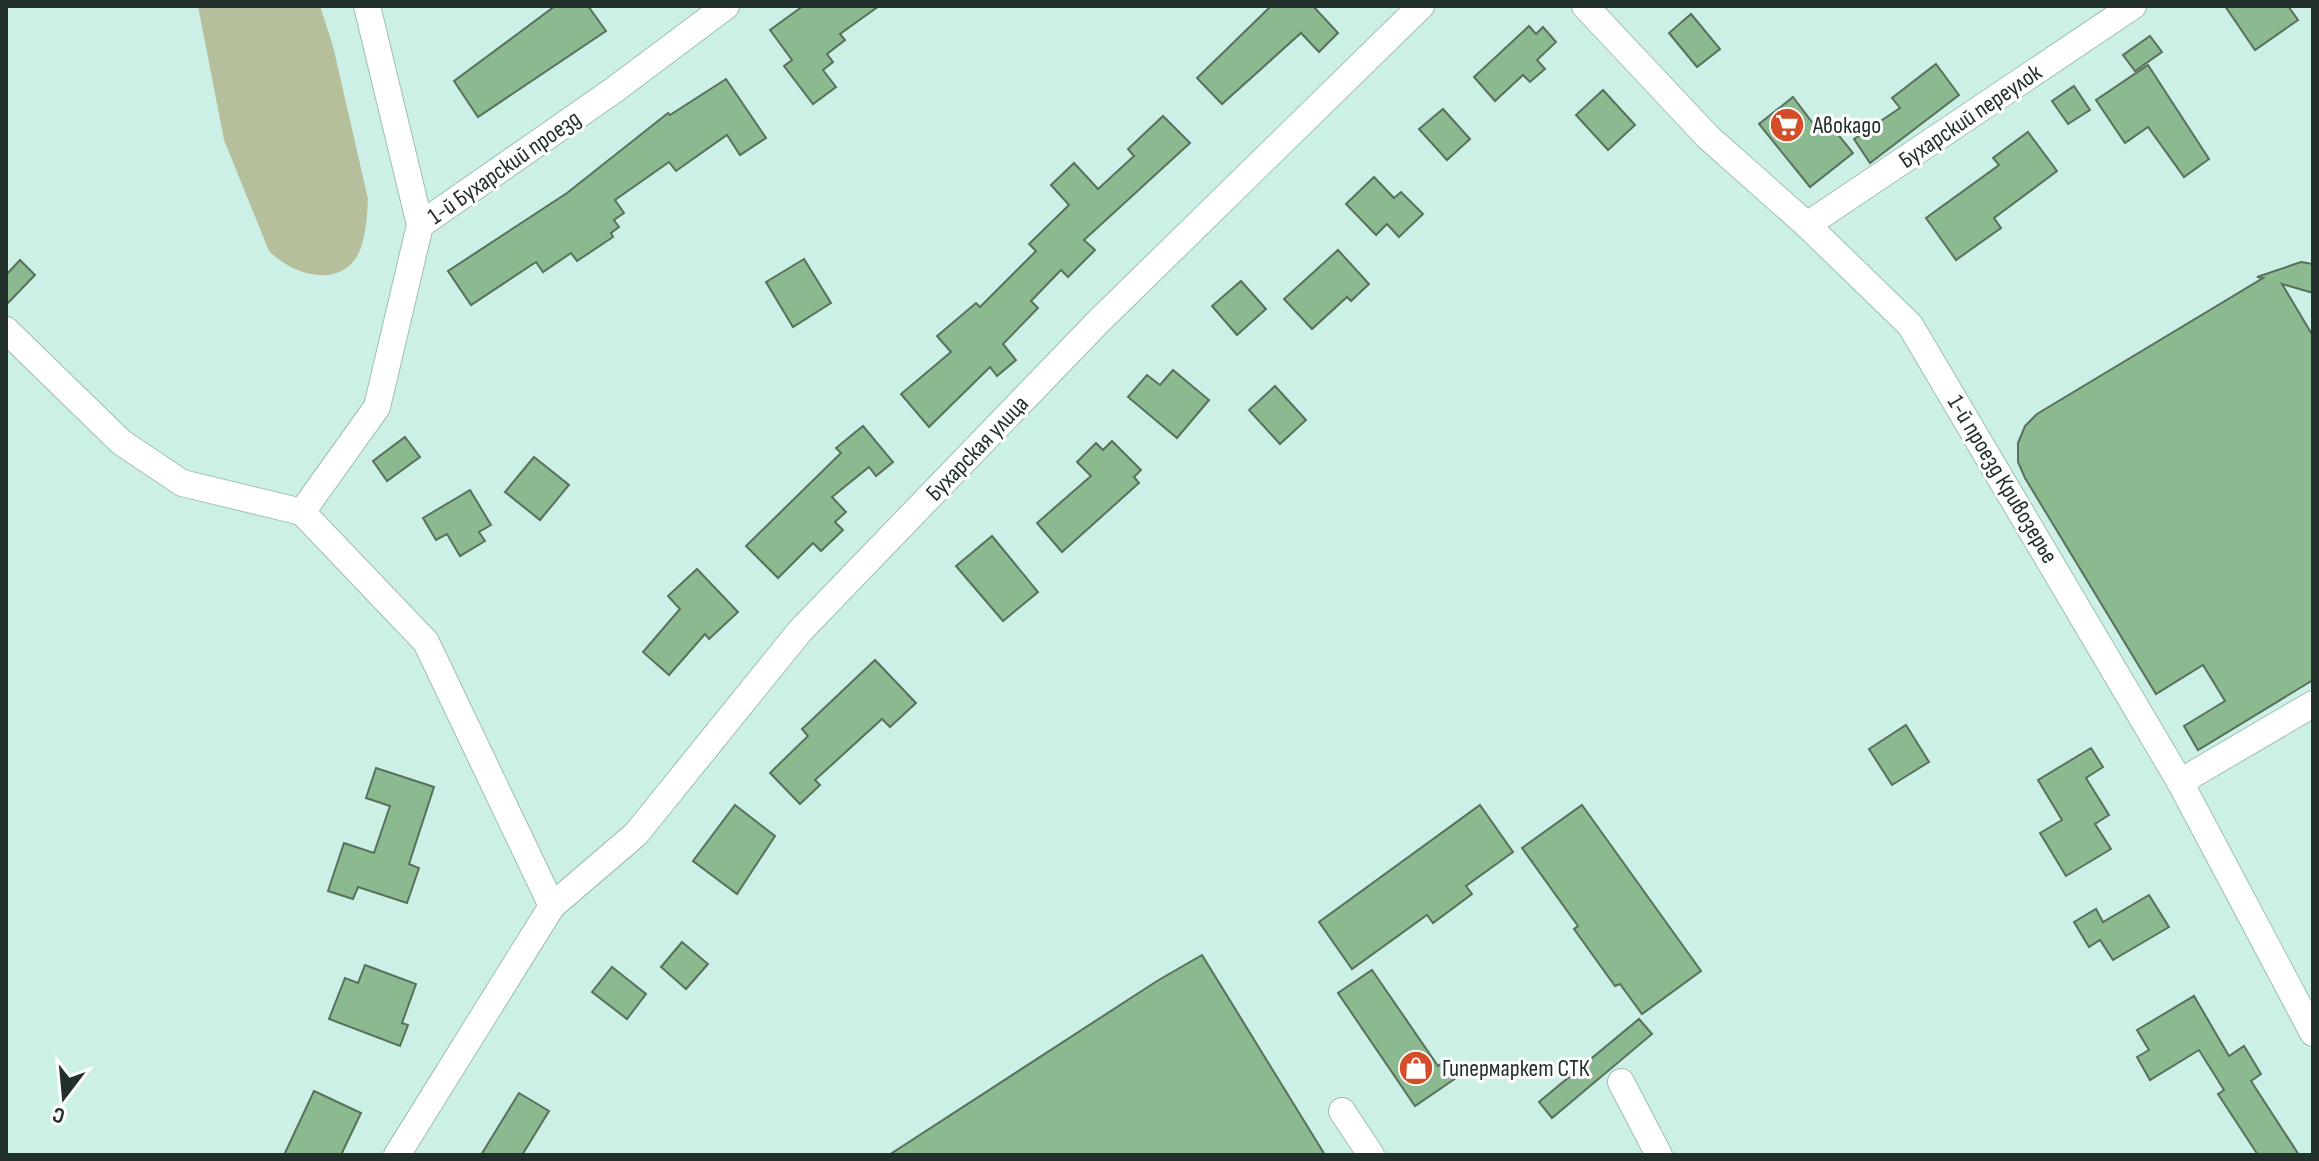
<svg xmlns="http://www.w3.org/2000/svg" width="2319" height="1161" viewBox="0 0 2319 1161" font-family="'Sofia Sans Condensed',sans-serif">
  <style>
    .green { fill: #b6bf9c }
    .building { fill: #8bb990; stroke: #5a705c; stroke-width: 2 }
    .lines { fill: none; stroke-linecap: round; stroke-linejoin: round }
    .minor-casing { stroke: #9cbfb5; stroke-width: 28 }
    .minor { stroke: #fff; stroke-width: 26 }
    .labels { text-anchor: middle; stroke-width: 6; stroke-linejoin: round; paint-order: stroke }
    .street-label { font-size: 24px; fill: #22302c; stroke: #fff }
    .poi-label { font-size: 24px; fill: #22302c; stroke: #fff; text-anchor: start }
  </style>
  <rect width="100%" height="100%" fill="#ccf0e5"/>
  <!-- green -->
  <path class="green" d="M198,6H320L333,46L368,199C367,216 366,234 360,250C343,291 292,275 269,251L224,140Z"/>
  <!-- building -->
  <g class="building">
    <polygon points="555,6 588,6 606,31 478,117 454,81"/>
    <polygon points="803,6 879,6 840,34 845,40 827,54 833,62 823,70 836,87 813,104 784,66 792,60 770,30"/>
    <polygon points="1271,6 1313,6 1338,33 1319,52 1301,33 1222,104 1197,78"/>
    <polygon points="2225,6 2288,6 2298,20 2255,50"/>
    <polygon points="1691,14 1720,49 1697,67 1669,33"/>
    <polygon points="1529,26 1536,34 1543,27 1556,42 1537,60 1545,69 1530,82 1523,75 1495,101 1474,77"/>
    <polygon points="2150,36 2162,52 2135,71 2123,55"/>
    <polygon points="1936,64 1959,95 1870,163 1854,139 1900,108 1892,98"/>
    <polygon points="2148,65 2209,159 2184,177 2148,127 2125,143 2096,100"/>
    <polygon points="726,79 766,138 740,155 727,135 676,171 669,162 615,200 624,213 614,220 619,227 611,233 613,237 577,261 571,253 543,272 536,262 471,305 448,271 567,193 668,113 670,115"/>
    <polygon points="2074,86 2090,110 2068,124 2052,101"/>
    <polygon points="1603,90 1635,125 1608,150 1576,115"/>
    <polygon points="1793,97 1821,134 1831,126 1853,153 1810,187 1759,124"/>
    <polygon points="1443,109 1470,139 1447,160 1419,129"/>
    <polygon points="1163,116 1190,143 1084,240 1095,250 1068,277 1061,270 1031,301 1038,308 1003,344 1016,360 997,376 990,367 929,427 901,394 951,352 937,336 976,303 980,307 1036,251 1029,244 1069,205 1051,185 1074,163 1098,189 1134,156 1128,149"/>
    <polygon points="2028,132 2057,171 1994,218 2001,228 1956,260 1926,218 1999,165 1993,158"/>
    <polygon points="1374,177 1394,198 1401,192 1423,214 1399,237 1387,224 1376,235 1346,204"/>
    <polygon points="1338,250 1369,284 1351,301 1347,297 1312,329 1284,299"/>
    <polygon points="804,259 831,303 793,327 766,282"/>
    <polygon points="20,260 35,275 6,305 6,275"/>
    <polygon points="2301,262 2313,264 2313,293 2282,284 2313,336 2313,680 2198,750 2184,726 2225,701 2203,665 2156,694 2025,478 2018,462 2018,443 2025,426 2037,414 2263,278 2257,277"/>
    <polygon points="1241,281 1266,309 1237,335 1212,306"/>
    <polygon points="1173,370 1209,400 1177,438 1128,397 1147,375 1160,385"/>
    <polygon points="1275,386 1306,420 1280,444 1249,410"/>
    <polygon points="863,426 893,462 876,476 869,467 832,497 846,512 835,522 843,530 821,551 813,543 778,578 746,546 841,453 836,448"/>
    <polygon points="405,437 420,457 387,481 373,461"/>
    <polygon points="1112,441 1141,470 1134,477 1139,483 1062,552 1037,523 1091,476 1077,462 1096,443 1103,450"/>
    <polygon points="534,457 569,485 540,520 505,492"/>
    <polygon points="470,490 491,525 479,532 485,541 460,556 447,534 436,540 423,518"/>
    <polygon points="992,536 1038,592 1003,621 956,566"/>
    <polygon points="697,569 738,612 709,639 705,634 669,675 643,652 680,609 668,596"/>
    <polygon points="875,660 916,703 890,727 882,719 815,780 820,785 800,804 770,773 808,736 802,729"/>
    <polygon points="1906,725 1929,762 1892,785 1869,749"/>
    <polygon points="2091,748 2103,767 2086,778 2109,815 2095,824 2111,849 2066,876 2040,833 2062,820 2038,780"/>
    <polygon points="376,768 434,787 409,864 419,868 407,903 358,887 353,899 328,891 344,843 374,853 390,806 366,798"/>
    <polygon points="735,805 775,836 737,894 693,861"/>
    <polygon points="1480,805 1513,852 1466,886 1472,894 1433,923 1427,915 1352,969 1319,922"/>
    <polygon points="1582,805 1701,971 1642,1014 1620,984 1615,986 1574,929 1578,926 1522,848"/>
    <polygon points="2149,895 2169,927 2113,960 2100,940 2089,947 2074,922 2096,909 2103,922"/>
    <polygon points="682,942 708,964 686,989 661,967"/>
    <polygon points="1202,955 1325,1155 889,1155 1157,981"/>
    <polygon points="365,965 416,984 402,1023 408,1025 400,1046 329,1019 345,978 358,983"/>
    <polygon points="612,967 646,994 627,1019 592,992"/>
    <polygon points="1372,970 1438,1066 1445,1061 1456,1078 1415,1106 1338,993"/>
    <polygon points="2194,996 2229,1056 2244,1046 2261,1074 2251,1081 2299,1155 2258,1155 2218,1094 2224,1090 2199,1050 2150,1080 2137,1057 2149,1050 2137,1030"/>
    <polygon points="1639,1019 1652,1034 1552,1118 1539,1102"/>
    <polygon points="314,1091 361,1113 341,1155 284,1155"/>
    <polygon points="519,1093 549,1111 522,1155 481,1155"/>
  </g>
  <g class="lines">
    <!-- minor casing -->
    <g class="minor-casing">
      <g id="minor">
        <polyline points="367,6 420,225"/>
        <polyline points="1585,6 1708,137 1807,225 1910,325 2180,782 2313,1033"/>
        <polyline points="1807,225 2133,6"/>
        <polyline points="6,330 121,442 182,483 302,512 426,642 552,906"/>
        <polyline points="302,512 377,407 420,225 614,90 726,6"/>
        <polyline points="2180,782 2313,704"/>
        <polyline points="1621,1082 1659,1155"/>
        <polyline points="1342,1111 1371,1155"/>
        <polyline points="397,1155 552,906 636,834 800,631 1098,322 1421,6"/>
      </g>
    </g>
    <!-- minor -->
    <use href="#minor" class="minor"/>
  </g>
  <!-- icons -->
  <defs>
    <g id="supermarket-disc" transform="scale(1.8)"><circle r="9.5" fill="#d54c28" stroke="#fff"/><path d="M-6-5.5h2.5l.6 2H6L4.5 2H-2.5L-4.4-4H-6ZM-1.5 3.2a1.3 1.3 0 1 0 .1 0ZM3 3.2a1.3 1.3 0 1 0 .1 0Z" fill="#fff"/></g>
    <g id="shop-disc" transform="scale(1.8)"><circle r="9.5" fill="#d54c28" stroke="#fff"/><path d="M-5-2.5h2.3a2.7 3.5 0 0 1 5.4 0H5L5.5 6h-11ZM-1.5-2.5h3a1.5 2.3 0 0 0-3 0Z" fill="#fff"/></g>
  </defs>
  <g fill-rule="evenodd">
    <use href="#supermarket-disc" x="1787" y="125"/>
    <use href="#shop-disc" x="1416" y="1068"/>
  </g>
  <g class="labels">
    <!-- street labels -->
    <g class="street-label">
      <text transform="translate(1970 116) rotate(-34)" y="8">Бухарский переулок</text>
      <text transform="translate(504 167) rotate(-35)" y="8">1-й Бухарский проезд</text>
      <text transform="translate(977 448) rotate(-46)" y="8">Бухарская улица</text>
      <text transform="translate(2003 479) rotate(59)" y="8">1-й проезд Кривозерье</text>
    </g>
    <!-- poi labels -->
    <g class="poi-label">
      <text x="1813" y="133">Авокадо</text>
      <text x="1442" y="1076">Гипермаркет СТК</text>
    </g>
  </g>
  <!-- border -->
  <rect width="2319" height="1161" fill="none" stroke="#22302c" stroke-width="16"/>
  <!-- north arrow -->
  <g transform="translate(64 1097) rotate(196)" stroke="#ffffff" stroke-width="6" paint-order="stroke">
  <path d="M0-6L14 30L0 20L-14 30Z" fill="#22302c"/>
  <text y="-12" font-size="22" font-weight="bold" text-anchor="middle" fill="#22302c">С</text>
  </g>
</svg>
